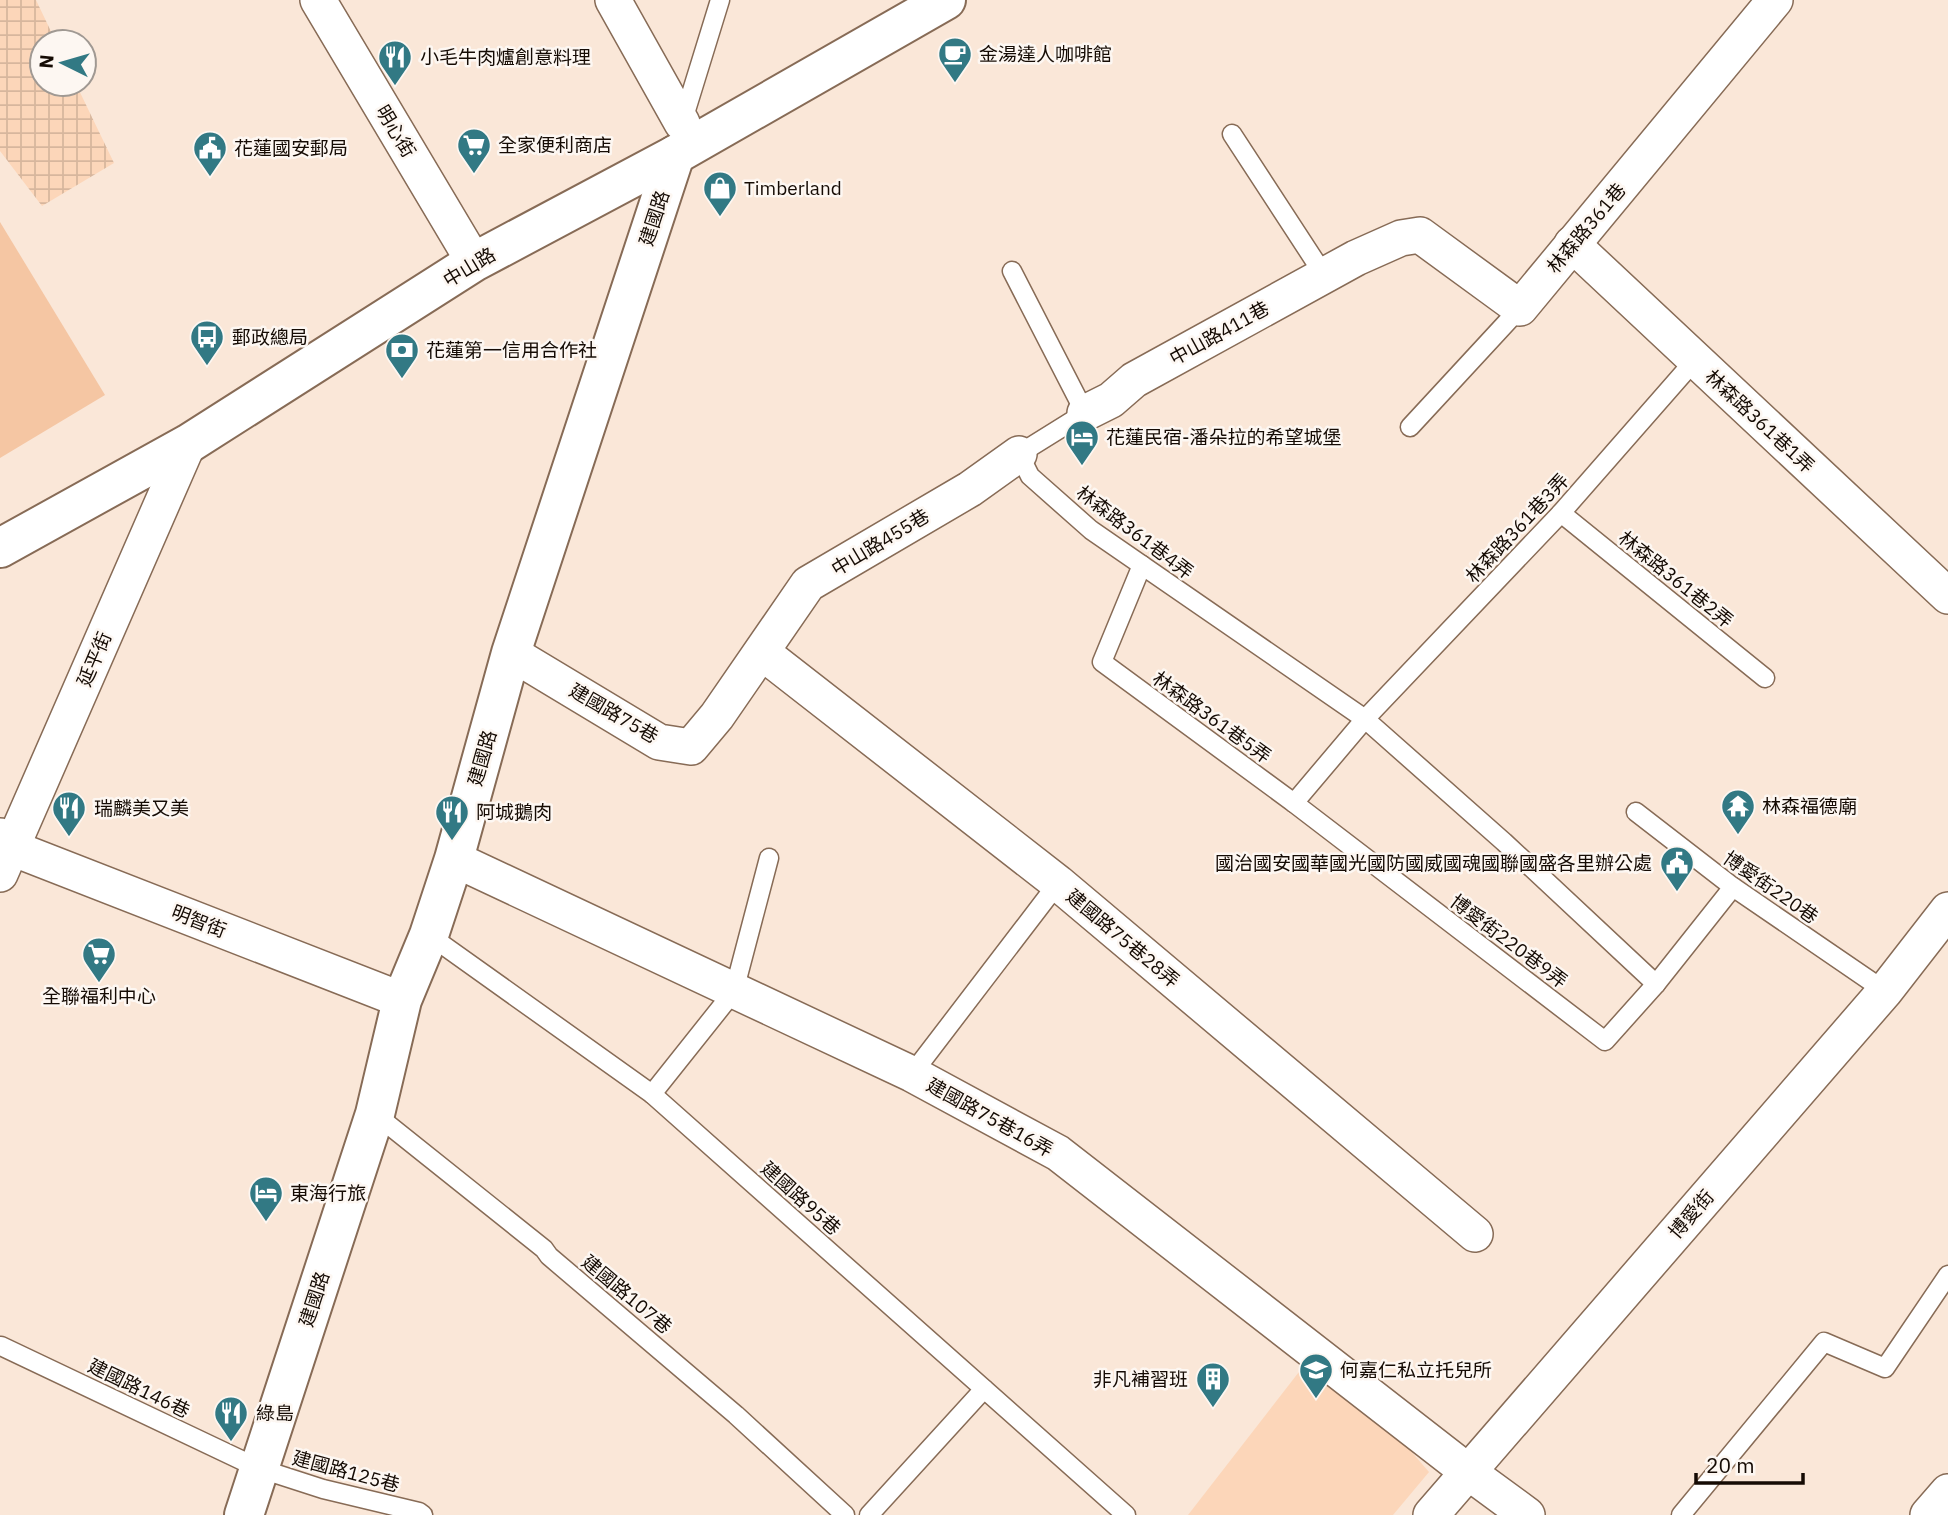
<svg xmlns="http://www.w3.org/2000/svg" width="1948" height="1515" viewBox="0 0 1948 1515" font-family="'IBM Plex Sans','Noto Sans TC',sans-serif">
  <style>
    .built { fill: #fcd6b9 }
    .industrial { fill: url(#industrial-grid) }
    .green { fill: #f5c6a3 }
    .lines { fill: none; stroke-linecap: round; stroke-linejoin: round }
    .service-casing { stroke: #876b56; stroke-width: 21 }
    .minor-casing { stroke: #876b56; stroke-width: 38 }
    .tertiary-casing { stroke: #876b56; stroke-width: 42 }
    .service { stroke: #fff; stroke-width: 18 }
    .minor { stroke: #fff; stroke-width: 35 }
    .tertiary { stroke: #fff; stroke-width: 38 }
    .labels { text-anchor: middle; stroke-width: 5; stroke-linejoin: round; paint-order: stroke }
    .poi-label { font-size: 19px; fill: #150b04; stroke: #fdf7f2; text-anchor: start }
    .street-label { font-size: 19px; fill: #150b04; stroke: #fdf7f2 }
  </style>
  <defs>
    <pattern id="industrial-grid" width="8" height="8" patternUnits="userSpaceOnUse" patternTransform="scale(1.75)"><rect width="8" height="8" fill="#fcd6b9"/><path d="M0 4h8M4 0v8" fill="none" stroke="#d7b69d"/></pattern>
  </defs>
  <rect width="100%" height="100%" fill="#fae7d8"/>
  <!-- built -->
  <polygon class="built" points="1309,1359 1402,1441 1429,1472 1393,1515 1188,1515"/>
  <!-- industrial -->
  <polygon class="industrial" points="0,0 36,0 56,42 42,42 42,84 76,84 114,163 42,206 0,151"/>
  <!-- green -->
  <polygon class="green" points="0,222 105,395 0,458"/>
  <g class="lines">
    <!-- service casing -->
    <g class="service-casing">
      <g id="service">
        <polyline points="683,120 720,0"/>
        <polyline points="1232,134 1324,275"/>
        <polyline points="1012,271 1085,413 1019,454 1030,476 1091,530 1365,719 1504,842 1656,984"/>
        <polyline points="1410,427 1520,308"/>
        <polyline points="1561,513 1765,678"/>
        <polyline points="1142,565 1102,662 1294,803 1365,719 1561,513 1695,360"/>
        <polyline points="1294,803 1605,1041 1656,984 1733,887"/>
        <polyline points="1636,812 1733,887 1885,991"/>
        <polyline points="429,935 652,1094 1126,1515"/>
        <polyline points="912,1074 1058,883"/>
        <polyline points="652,1094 734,991 769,858"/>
        <polyline points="375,1114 544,1249 549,1256 736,1415 845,1515"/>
        <polyline points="1,1346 258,1468 323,1489 419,1512 423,1515"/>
        <polyline points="869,1515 984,1389"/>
        <polyline points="1681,1515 1824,1342 1885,1368 1948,1275"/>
      </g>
    </g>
    <!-- minor casing -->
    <g class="minor-casing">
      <g id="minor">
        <polyline points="318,0 474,262"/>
        <polyline points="613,0 682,123"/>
        <polyline points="1572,244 1948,596"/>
        <polyline points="1085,413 1111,400 1134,380 1356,258 1401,238 1420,235 1520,308 1775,0"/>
        <polyline points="511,653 659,742 691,747 717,716 808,584 970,489 1019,454"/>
        <polyline points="763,653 1058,883 1475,1234"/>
        <polyline points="0,836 12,848 402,1000"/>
        <polyline points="454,859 912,1074 1058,1153 1467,1471 1527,1515"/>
        <polyline points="0,874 188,444"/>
        <polyline points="1431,1515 1885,991 1948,910"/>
        <polyline points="1928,1515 1948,1492"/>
      </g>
    </g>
    <!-- tertiary casing -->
    <g class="tertiary-casing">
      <g id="tertiary">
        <polyline points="0,548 188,444 474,262 675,155 946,0"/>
        <polyline points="244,1515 375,1114 402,1000 429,935 454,859 511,653 675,155"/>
      </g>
    </g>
    <!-- service -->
    <use href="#service" class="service"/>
    <!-- minor -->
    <use href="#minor" class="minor"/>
    <!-- tertiary -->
    <use href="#tertiary" class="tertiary"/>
  </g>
  <!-- icons -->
  <defs>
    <g id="cafe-pin" transform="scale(1.75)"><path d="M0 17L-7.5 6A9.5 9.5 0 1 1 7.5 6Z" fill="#327984" stroke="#fdf7f2"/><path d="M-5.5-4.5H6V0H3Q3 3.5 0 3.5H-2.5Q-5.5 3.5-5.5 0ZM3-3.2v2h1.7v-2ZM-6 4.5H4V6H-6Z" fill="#fff"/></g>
    <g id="restaurant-pin" transform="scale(1.75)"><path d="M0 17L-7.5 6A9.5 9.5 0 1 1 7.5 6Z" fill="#327984" stroke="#fdf7f2"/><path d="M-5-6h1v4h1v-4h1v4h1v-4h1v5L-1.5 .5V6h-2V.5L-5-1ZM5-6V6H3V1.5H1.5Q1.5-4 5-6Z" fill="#fff"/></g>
    <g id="supermarket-pin" transform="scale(1.75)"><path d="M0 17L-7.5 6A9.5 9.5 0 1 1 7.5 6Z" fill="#327984" stroke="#fdf7f2"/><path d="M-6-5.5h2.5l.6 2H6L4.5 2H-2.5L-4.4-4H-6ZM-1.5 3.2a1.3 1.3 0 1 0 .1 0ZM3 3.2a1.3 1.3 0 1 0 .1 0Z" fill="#fff"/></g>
    <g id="civic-pin" transform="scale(1.75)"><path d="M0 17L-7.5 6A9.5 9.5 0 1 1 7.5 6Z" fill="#327984" stroke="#fdf7f2"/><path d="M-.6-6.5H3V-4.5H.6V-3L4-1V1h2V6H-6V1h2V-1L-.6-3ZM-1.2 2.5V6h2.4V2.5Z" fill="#fff"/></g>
    <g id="shop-pin" transform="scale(1.75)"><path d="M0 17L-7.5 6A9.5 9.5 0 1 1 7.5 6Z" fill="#327984" stroke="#fdf7f2"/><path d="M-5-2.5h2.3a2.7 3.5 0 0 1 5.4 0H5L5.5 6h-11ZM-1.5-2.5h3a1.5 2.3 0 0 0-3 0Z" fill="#fff"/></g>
    <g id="bus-pin" transform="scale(1.75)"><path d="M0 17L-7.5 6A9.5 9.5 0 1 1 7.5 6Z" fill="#327984" stroke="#fdf7f2"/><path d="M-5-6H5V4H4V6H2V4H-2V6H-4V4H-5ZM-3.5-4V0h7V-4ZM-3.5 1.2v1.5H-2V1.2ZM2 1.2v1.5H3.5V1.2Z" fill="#fff"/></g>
    <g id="bank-pin" transform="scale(1.75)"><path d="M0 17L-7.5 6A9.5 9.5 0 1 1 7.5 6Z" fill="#327984" stroke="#fdf7f2"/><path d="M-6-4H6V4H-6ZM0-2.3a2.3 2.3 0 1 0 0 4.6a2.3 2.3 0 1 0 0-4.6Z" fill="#fff"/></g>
    <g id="hotel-pin" transform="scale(1.75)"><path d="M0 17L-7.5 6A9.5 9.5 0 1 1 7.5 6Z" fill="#327984" stroke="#fdf7f2"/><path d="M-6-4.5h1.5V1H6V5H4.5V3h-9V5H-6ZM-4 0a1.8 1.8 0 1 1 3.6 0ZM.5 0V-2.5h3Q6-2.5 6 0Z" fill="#fff"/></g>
    <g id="temple-pin" transform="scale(1.75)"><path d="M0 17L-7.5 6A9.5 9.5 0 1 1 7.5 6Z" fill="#327984" stroke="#fdf7f2"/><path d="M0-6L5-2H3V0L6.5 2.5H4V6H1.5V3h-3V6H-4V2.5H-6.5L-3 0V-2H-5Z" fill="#fff"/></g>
    <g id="school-pin" transform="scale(1.75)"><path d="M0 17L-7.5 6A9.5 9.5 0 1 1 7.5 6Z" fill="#327984" stroke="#fdf7f2"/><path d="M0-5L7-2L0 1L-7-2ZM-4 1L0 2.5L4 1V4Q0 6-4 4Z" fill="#fff"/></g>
    <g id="building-pin" transform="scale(1.75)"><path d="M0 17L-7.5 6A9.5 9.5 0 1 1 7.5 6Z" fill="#327984" stroke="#fdf7f2"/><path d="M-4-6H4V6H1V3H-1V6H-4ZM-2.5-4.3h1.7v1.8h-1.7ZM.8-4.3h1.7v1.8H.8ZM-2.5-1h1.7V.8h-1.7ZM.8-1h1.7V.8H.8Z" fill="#fff"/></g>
  </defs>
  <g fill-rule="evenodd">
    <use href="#cafe-pin" x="955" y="54"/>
    <use href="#restaurant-pin" x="395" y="57"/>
    <use href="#supermarket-pin" x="474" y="145"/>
    <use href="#civic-pin" x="210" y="148"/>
    <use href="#shop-pin" x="720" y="188"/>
    <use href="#bus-pin" x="207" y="337"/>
    <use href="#bank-pin" x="402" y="350"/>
    <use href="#hotel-pin" x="1082" y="437"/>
    <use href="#temple-pin" x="1738" y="806"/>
    <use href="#restaurant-pin" x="69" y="808"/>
    <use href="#restaurant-pin" x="452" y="812"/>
    <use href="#civic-pin" x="1677" y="863"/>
    <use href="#supermarket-pin" x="99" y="954"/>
    <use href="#hotel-pin" x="266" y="1193"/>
    <use href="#school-pin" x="1316" y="1370"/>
    <use href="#building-pin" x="1213" y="1379"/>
    <use href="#restaurant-pin" x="231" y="1413"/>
  </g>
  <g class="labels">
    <!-- poi labels -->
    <g class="poi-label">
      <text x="979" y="61">金湯達人咖啡館</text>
      <text x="420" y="64">小毛牛肉爐創意料理</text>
      <text x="498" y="152">全家便利商店</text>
      <text x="234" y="155">花蓮國安郵局</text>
      <text x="744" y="195">Timberland</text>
      <text x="232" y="344">郵政總局</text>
      <text x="426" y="357">花蓮第一信用合作社</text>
      <text x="1106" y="444">花蓮民宿-潘朵拉的希望城堡</text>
      <text x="1762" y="813">林森福德廟</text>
      <text x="94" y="815">瑞麟美又美</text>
      <text x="476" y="819">阿城鵝肉</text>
      <text x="1652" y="870" text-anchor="end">國治國安國華國光國防國威國魂國聯國盛各里辦公處</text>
      <text x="99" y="1003" text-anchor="middle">全聯福利中心</text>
      <text x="290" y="1200">東海行旅</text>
      <text x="1340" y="1377">何嘉仁私立托兒所</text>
      <text x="1188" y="1386" text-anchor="end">非凡補習班</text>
      <text x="256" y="1420">綠島</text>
    </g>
    <!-- street labels -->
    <g class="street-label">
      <text transform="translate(396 131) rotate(59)" y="7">明心街</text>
      <text transform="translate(654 218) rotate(-72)" y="7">建國路</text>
      <text transform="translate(1586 228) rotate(-50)" y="7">林森路361巷</text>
      <text transform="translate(469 267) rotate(-31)" y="7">中山路</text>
      <text transform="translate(1219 333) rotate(-29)" y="7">中山路411巷</text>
      <text transform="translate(1760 421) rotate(43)" y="7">林森路361巷1弄</text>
      <text transform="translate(1517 528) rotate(-47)" y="7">林森路361巷3弄</text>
      <text transform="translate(1135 532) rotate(37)" y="7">林森路361巷4弄</text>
      <text transform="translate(880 542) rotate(-31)" y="7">中山路455巷</text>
      <text transform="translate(1676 579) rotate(39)" y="7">林森路361巷2弄</text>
      <text transform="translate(94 659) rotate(-67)" y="7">延平街</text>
      <text transform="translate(614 713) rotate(30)" y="7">建國路75巷</text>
      <text transform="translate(1212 717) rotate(36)" y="7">林森路361巷5弄</text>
      <text transform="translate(482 758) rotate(-74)" y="7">建國路</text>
      <text transform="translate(1771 887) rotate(35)" y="7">博愛街220巷</text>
      <text transform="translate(199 921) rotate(21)" y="7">明智街</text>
      <text transform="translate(1123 938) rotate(40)" y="7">建國路75巷28弄</text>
      <text transform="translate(1509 941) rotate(37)" y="7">博愛街220巷9弄</text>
      <text transform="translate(990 1117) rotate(29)" y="7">建國路75巷16弄</text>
      <text transform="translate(801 1198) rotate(42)" y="7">建國路95巷</text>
      <text transform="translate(1691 1214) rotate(-49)" y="7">博愛街</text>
      <text transform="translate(627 1294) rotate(40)" y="7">建國路107巷</text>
      <text transform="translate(314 1299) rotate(-72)" y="7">建國路</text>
      <text transform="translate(139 1388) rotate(26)" y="7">建國路146巷</text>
      <text transform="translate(346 1471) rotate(15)" y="7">建國路125巷</text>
    </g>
  </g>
  <!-- north arrow -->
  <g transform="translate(63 63) rotate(275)"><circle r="33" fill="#fdf7f2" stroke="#a09993" stroke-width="2"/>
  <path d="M0-5L12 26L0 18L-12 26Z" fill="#327984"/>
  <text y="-10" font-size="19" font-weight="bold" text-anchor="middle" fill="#150b04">N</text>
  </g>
  <!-- scale -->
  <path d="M1696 1473v10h107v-10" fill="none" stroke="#150b04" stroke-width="3.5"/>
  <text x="1706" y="1473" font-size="21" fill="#150b04" stroke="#fdf7f2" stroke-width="5" paint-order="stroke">20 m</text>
</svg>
